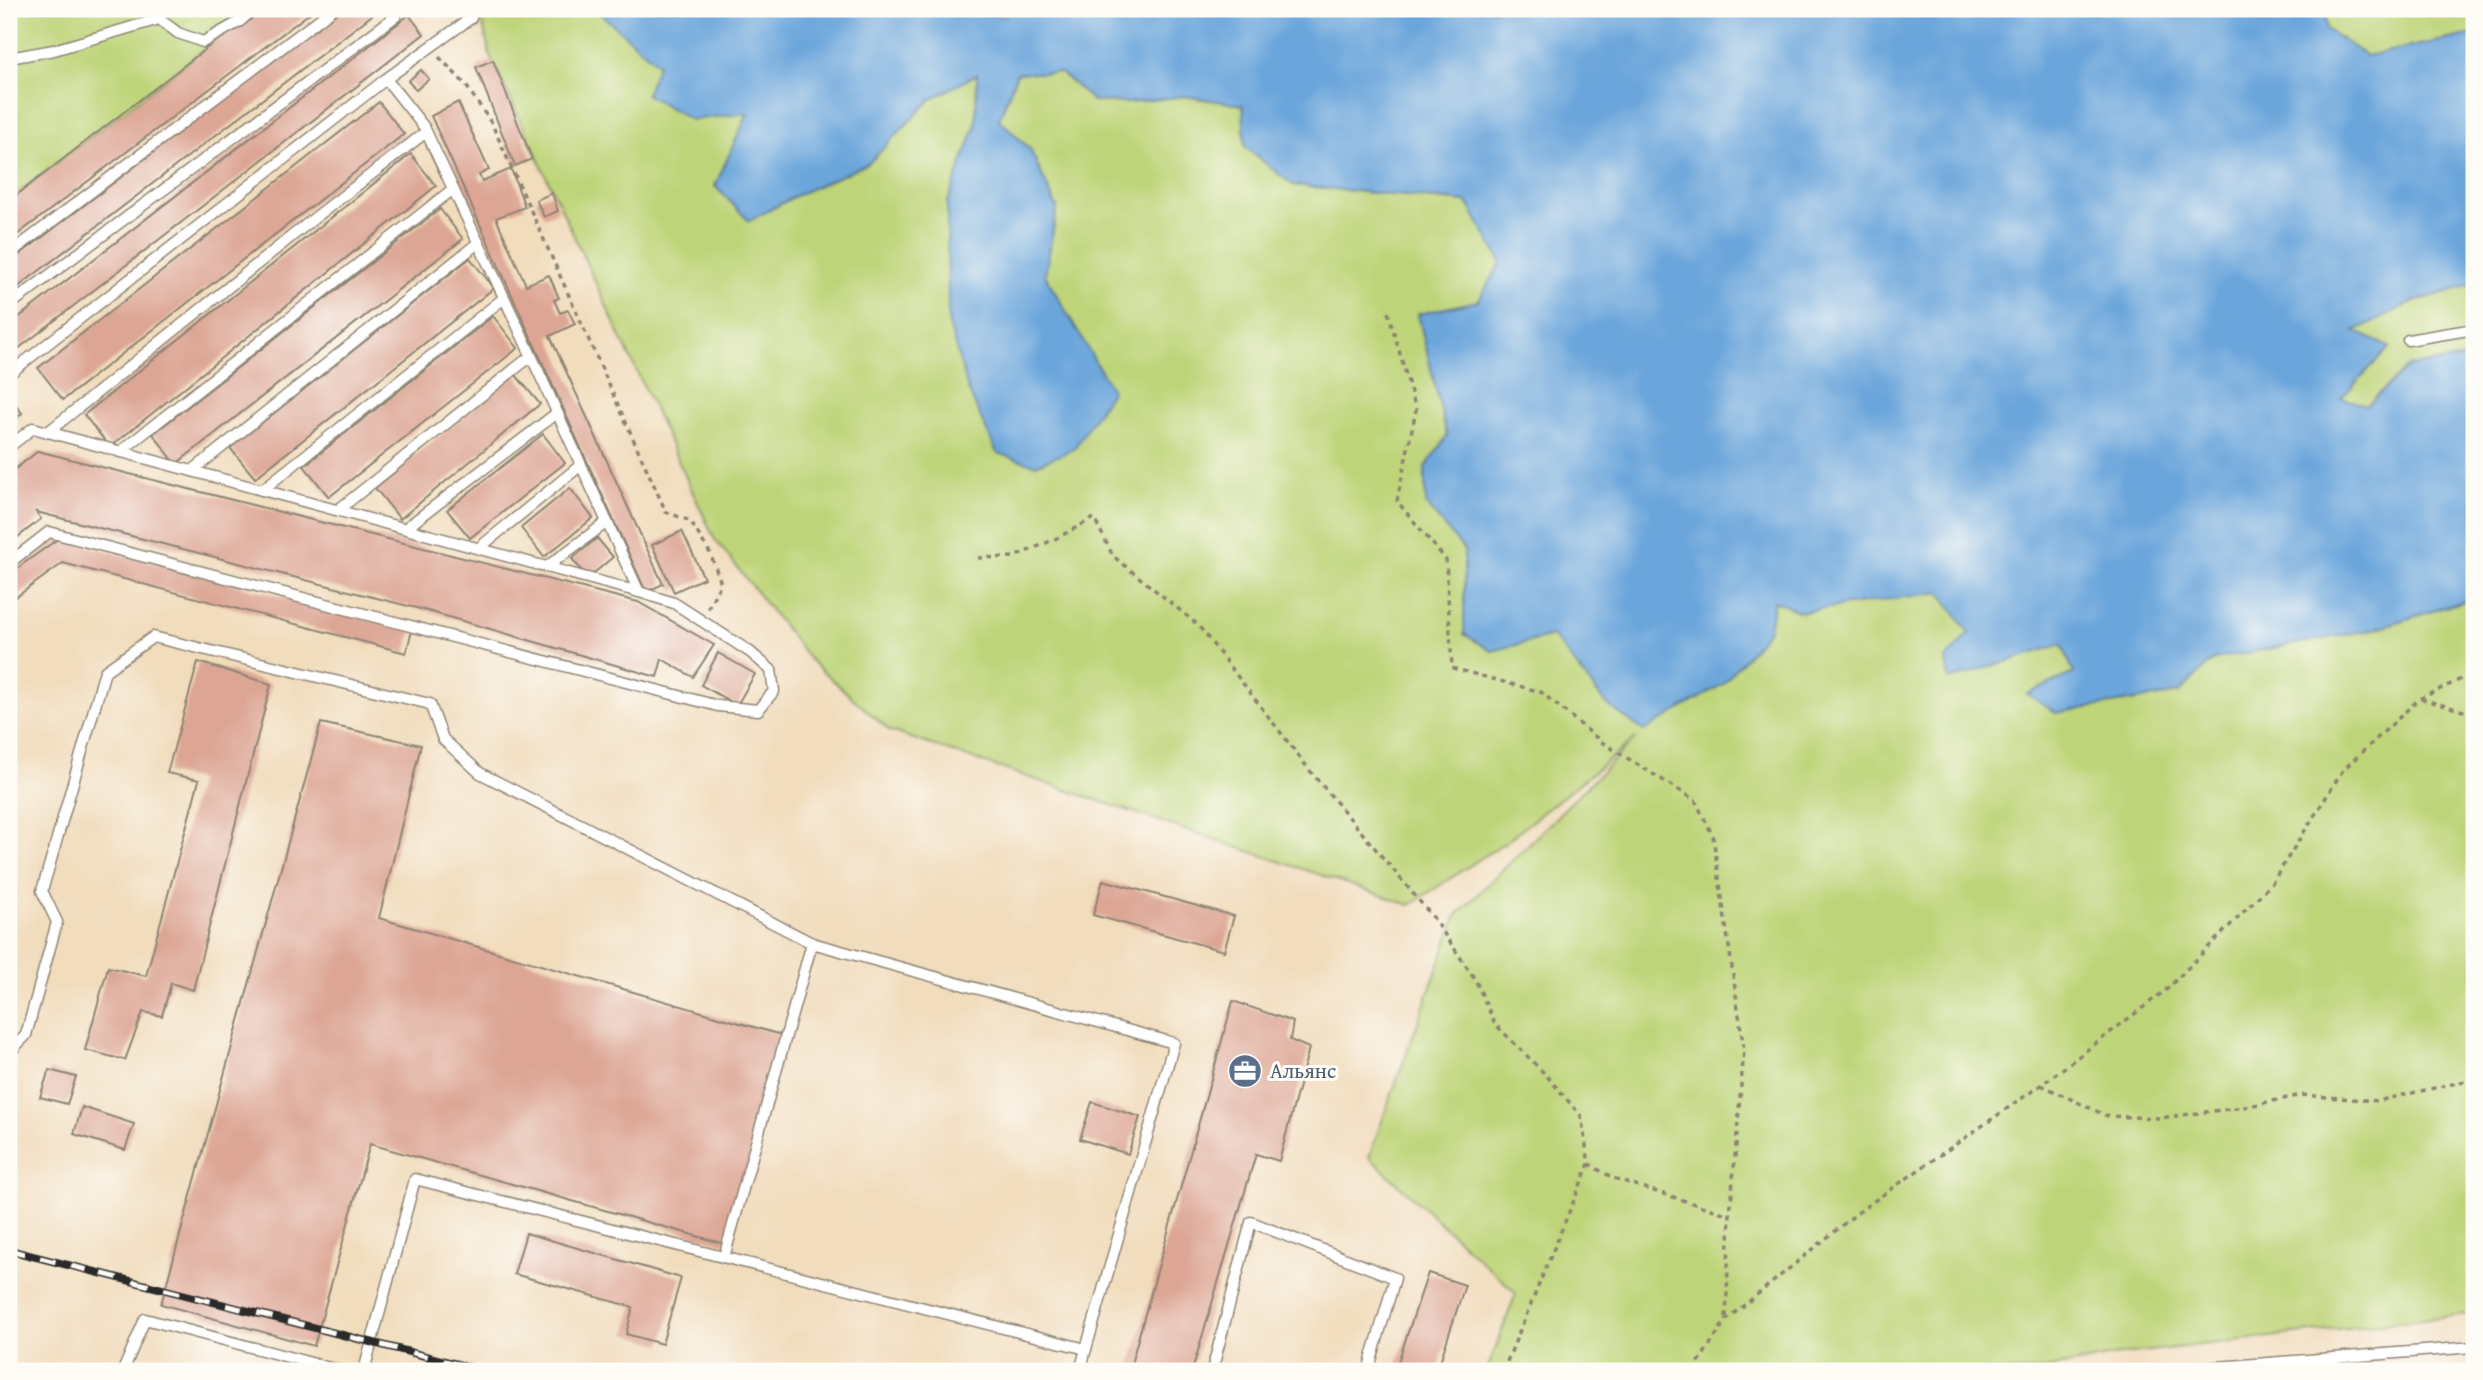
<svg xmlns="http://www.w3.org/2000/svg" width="2483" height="1380" viewBox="0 0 2483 1380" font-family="'Gentium Book Plus',serif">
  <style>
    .green { fill: #bed478; stroke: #748052; stroke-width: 2 }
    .water { fill: #6ba5db; stroke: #4b6883; stroke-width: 2 }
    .building { fill: #dda694 }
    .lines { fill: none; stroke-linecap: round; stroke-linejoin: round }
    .service-casing { stroke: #8e8474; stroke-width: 13 }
    .path { stroke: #8e8474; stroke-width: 3.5; stroke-dasharray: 5 5; stroke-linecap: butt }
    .service { stroke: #fff; stroke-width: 10 }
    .rail-casing { stroke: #2b2b2b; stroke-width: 8 }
    .rail { stroke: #fdfcf7; stroke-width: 5; stroke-dasharray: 16; stroke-linecap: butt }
    .labels { text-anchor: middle; stroke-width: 6; stroke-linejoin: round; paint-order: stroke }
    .service-label { font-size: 21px; fill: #4e5e75; stroke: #fdfcf7; text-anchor: start }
  </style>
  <rect width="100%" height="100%" fill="#fdfcf7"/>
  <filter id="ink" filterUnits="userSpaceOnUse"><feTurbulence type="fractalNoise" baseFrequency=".0143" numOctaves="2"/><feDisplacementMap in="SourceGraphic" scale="14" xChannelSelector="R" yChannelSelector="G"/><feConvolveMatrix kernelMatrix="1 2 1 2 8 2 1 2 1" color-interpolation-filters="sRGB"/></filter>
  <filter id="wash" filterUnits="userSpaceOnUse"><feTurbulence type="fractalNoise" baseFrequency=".00686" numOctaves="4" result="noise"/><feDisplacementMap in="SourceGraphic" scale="28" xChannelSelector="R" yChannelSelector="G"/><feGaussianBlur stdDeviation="1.57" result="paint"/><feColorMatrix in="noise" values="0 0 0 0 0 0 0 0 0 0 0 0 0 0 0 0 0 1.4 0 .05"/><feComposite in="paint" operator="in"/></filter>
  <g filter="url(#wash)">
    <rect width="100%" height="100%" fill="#f1dcbc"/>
    <!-- green -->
    <g class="green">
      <polygon points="9,9 257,9 9,200"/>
      <polygon points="479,9 595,9 659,64 646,94 691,120 748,113 715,186 749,221 799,194 869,163 930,100 977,73 976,124 947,204 1076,332 1045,275 1057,208 1030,149 999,120 1017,73 1061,73 1093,101 1129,103 1184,96 1244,105 1245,147 1293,185 1467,202 1502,262 1478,301 1418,314 1447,436 1425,468 1426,504 1464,550 1464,634 1492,651 1553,636 1606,704 1773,601 1892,598 1940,592 1969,633 1947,659 2063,644 2075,673 2178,693 2214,659 2371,630 2474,598 2474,1313 2124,1354 2035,1371 1487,1371 1516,1293 1369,1157 1457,915 1636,738 1507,841 1410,905 890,731 810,660 714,538 490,55"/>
      <polygon points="2325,9 2474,9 2474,34 2366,56 2326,29"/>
      <polygon points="2474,284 2474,357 2409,366 2367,405 2340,398 2390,348 2353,331 2413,302"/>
    </g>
    <!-- water -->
    <polygon class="water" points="595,9 949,9 1005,16 1013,9 2325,9 2326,29 2366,56 2474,34 2474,284 2413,302 2354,331 2390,347 2341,398 2367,405 2409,366 2474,357 2474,598 2371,630 2214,659 2179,693 2056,713 2027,694 2074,673 2062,644 1949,680 1946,659 1969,633 1940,592 1801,612 1774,601 1769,630 1723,684 1644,731 1606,704 1553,636 1492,651 1464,634 1464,550 1426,504 1425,468 1447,436 1418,314 1478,301 1501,262 1467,202 1293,185 1245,147 1243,105 1184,96 1129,103 1093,101 1061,73 1017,73 999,119 1030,149 1057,208 1045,275 1112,390 1074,449 1036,465 997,453 968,390 948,321 947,204 976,124 977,74 930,100 869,163 799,194 749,221 715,186 748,113 691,120 646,94 658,64"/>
    <g id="blocks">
      <!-- building -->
      <g class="building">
        <polygon points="257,9 315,9 9,241 9,201"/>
        <polygon points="340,9 380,9 9,294 9,263"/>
        <polygon points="409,15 424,34 9,356 9,325"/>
        <polygon points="493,60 532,159 515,166 476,67"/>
        <polygon points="421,70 429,79 416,90 408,81"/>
        <polygon points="379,102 404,134 63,400 38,368"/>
        <polygon points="458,102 489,170 479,175 482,181 511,169 525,207 496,218 526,285 549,275 559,298 554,300 560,313 568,310 575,324 550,336 663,584 646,592 431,116"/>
        <polygon points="411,154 436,186 110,447 84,415"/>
        <polygon points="552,193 558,211 544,217 536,200"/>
        <polygon points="440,209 463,239 176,464 153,434"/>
        <polygon points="470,258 494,288 255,478 230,448"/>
        <polygon points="493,316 518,348 329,497 304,466"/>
        <polygon points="515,374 540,404 400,519 375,488"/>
        <polygon points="9,396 22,413 9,424"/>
        <polygon points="543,434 565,463 470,538 447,510"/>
        <polygon points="38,451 638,602 714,645 693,677 662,659 657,677 424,610 36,512 41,519 9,544 9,474"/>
        <polygon points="570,488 593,518 544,557 521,528"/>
        <polygon points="682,531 704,578 674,592 652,545"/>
        <polygon points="59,538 412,631 406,653 63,563 9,602 9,574"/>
        <polygon points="597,538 613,557 588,578 572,559"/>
        <polygon points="718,653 755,674 737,705 701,685"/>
        <polygon points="198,662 271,684 193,990 171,983 162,1016 143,1012 125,1060 85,1050 108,967 146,976 199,780 167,773"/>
        <polygon points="321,723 421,745 379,918 788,1037 725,1244 370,1144 314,1346 161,1304"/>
        <polygon points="1103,880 1234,916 1224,951 1093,915"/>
        <polygon points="1233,1001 1293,1022 1290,1040 1309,1048 1279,1161 1256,1154 1192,1371 1129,1371"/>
        <polygon points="49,1070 76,1077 67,1104 40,1097"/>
        <polygon points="1092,1102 1140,1117 1128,1154 1080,1139"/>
        <polygon points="82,1107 134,1124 125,1150 74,1134"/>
        <polygon points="526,1233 681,1278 662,1344 626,1334 633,1307 514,1274"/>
        <polygon points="1428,1273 1465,1285 1437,1371 1395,1371"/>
      </g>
    </g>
  </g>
  <g filter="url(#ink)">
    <use href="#blocks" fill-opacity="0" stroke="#8e8474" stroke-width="2"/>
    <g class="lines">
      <!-- service casing -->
      <g class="service-casing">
        <g id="service">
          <polyline points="9,58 54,50 159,19 178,33 203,42 239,22 254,9"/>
          <polyline points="386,79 424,127 525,342 639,592"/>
          <polyline points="9,254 333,9"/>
          <polyline points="9,301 15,301 396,16"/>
          <polyline points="2408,340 2474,329"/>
          <polyline points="9,374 386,79 471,18"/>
          <polyline points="48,432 312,220 426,132"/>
          <polyline points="9,447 33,428 639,592 674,603 750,652 771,670 774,691 758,710 718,706 49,532 9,563"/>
          <polyline points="120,452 453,189"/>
          <polyline points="192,471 478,243"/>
          <polyline points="262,490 504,298"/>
          <polyline points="338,510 531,356"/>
          <polyline points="406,528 557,413"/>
          <polyline points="479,548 581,465"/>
          <polyline points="548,566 607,522"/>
          <polyline points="9,1053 26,1035 57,922 42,891 105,671 153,637 430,704 443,739 480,773 812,943"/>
          <polyline points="724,1257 812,943 1174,1043 1086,1349"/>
          <polyline points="123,1371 145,1319 341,1371"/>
          <polyline points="364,1371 415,1179 1086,1349 1080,1371"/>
          <polyline points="1212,1371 1251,1222 1395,1278 1368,1371"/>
          <polyline points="2166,1371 2474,1347"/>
        </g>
      </g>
      <!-- path -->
      <g class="path">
        <polyline points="439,57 465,84 492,124 666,512 690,521 710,553 721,583 707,610"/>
        <polyline points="1388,312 1416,410 1397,501 1446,560 1452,668 1541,692 1603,743 1695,800 1713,836 1744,1050 1730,1215 1726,1320"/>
        <polyline points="978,558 1014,557 1055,539 1094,518 1113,556 1198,625 1311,772 1432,916 1475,979 1495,1024 1546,1075 1581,1116 1589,1164 1613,1178 1730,1215"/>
        <polyline points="2421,699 2474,714"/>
        <polyline points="2041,1085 2107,1116 2160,1118 2244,1107 2302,1095 2377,1101 2474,1079"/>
        <polyline points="1503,1371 1589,1164"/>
        <polyline points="1693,1371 1726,1320 1861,1210 2041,1085 2166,990 2272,883 2343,770 2419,699 2474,673"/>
      </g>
      <!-- service -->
      <use href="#service" class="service"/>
      <!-- rail casing -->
      <g class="rail-casing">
        <polyline id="rail" points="9,1250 484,1371"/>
      </g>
      <!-- rail -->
      <use href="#rail" class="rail"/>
    </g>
  </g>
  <!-- icons -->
  <defs>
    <g id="office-disc" transform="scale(1.75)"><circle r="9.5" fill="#5c6f8a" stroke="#fdfcf7"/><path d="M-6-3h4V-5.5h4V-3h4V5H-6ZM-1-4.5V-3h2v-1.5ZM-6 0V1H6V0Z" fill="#fff"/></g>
  </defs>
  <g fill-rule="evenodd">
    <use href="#office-disc" x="1245" y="1071"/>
  </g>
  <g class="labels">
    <!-- service labels -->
    <g class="service-label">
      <text x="1270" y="1078">Альянс</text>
    </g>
  </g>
  <!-- margin -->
  <rect width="2483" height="1380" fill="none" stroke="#fdfcf7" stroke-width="35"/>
</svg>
